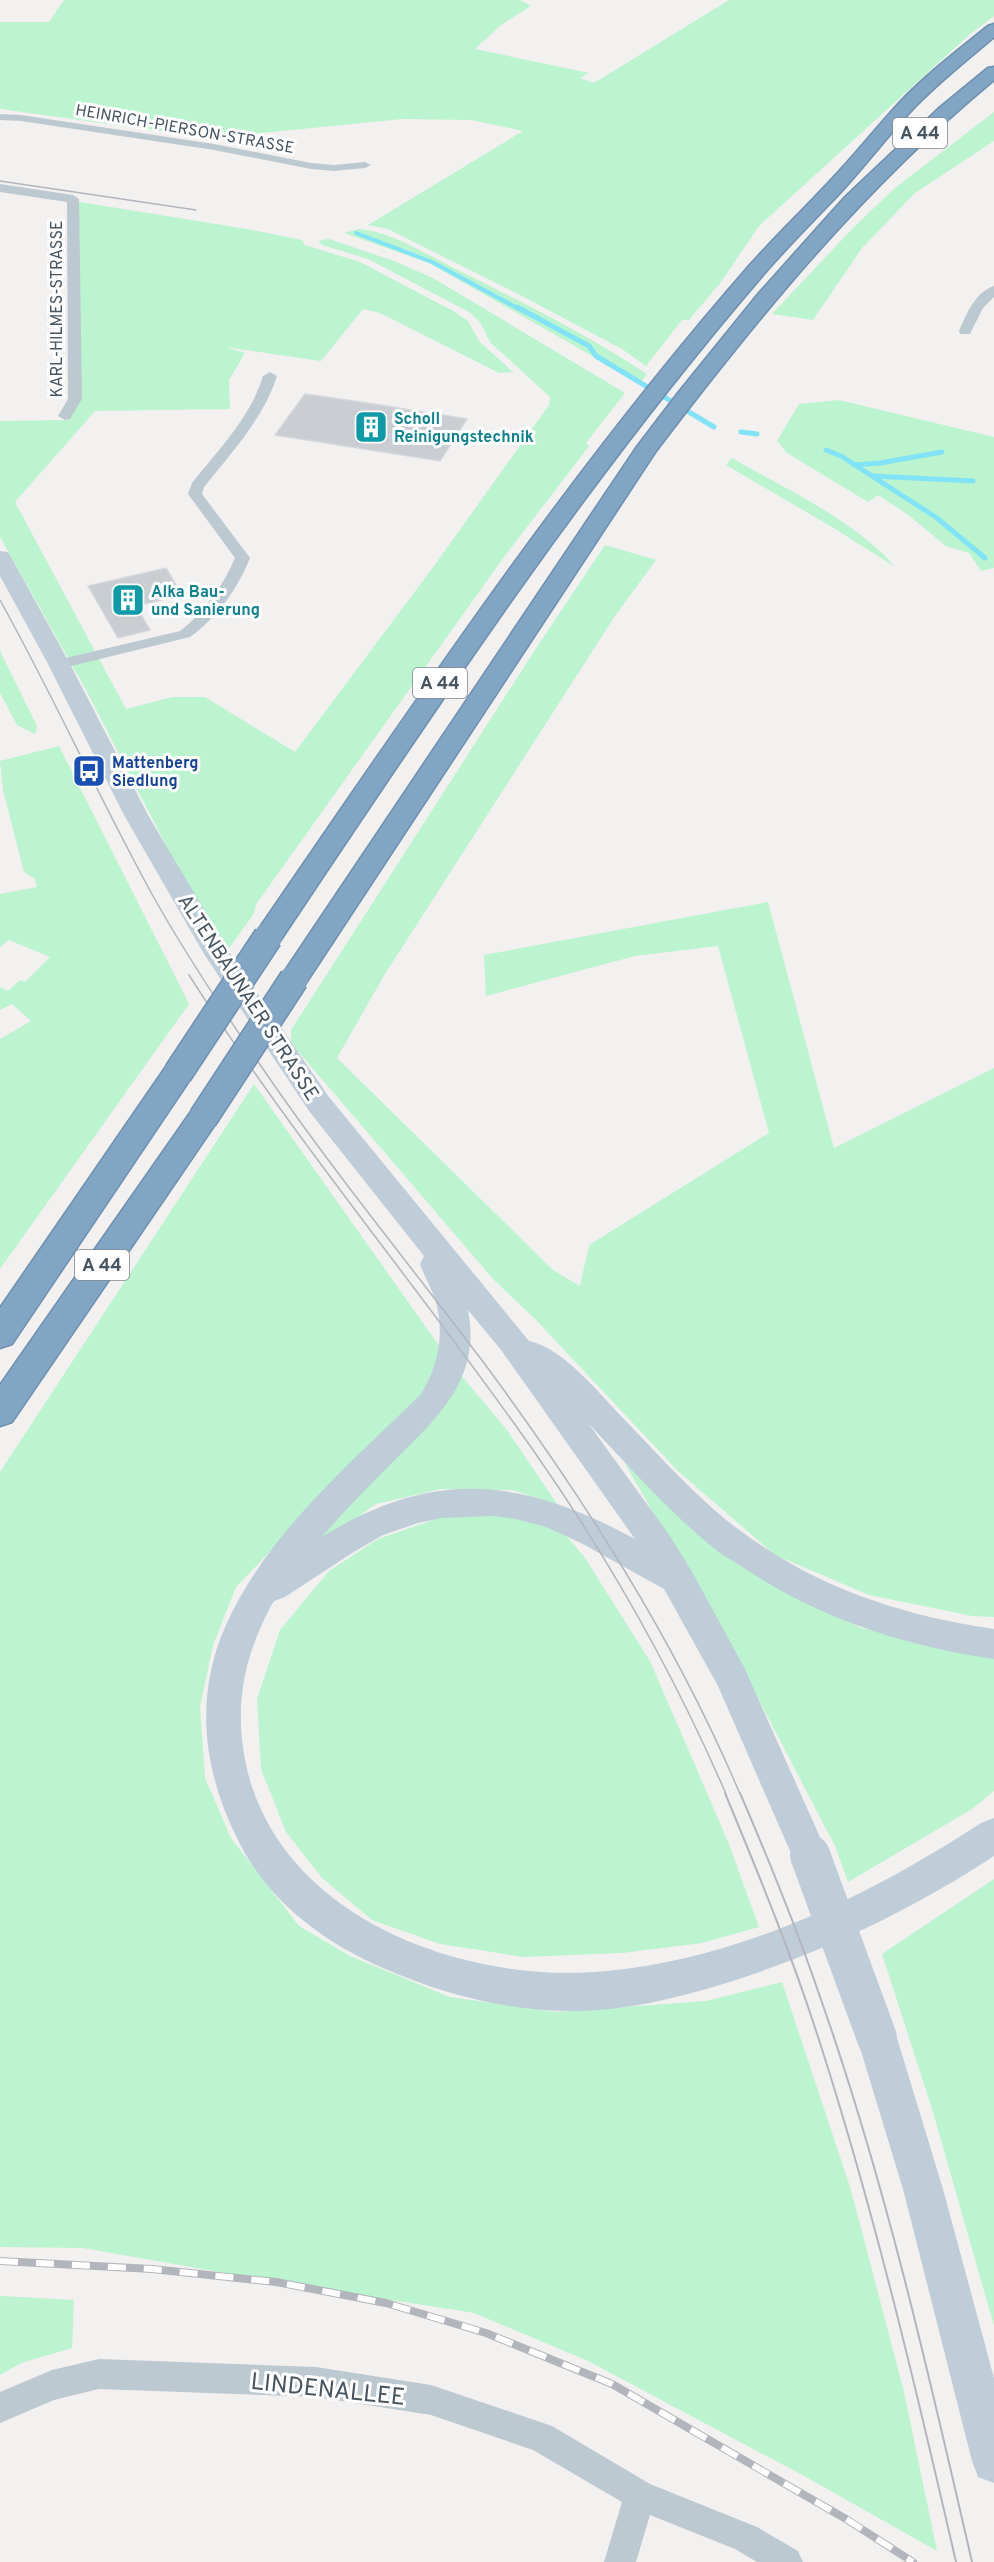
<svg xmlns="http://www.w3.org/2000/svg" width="994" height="2562" viewBox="0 0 994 2562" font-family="Overpass,sans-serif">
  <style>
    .green { fill: #bbf4cf }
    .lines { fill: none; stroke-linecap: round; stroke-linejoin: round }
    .stream-far1 { stroke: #83e3f6; stroke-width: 4 }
    .stream { stroke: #83e3f6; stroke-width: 5 }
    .building { fill: #caced3; stroke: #d4d7dd; stroke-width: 1.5 }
    .highway-casing { stroke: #6e90b0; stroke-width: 3 }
    .street { fill: #bdc9d1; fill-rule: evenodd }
    .secondary { fill: #bfcdd9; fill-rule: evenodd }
    .highway { fill: #83a5c4; fill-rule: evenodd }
    .tram-far1 { stroke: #b2b6bc; stroke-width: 1.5 }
    .tram { stroke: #b2b6bc; stroke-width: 2 }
    .rail-casing { stroke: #b2b6bc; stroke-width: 8 }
    .rail { stroke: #fff; stroke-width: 6; stroke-dasharray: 18; stroke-linecap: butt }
    .highway-bridge-casing { stroke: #6e90b0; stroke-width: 31; stroke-linecap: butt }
    .secondary-bridge { stroke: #bfcdd9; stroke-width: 40 }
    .highway-bridge { stroke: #83a5c4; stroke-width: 28 }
    .labels { text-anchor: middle; stroke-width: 6; stroke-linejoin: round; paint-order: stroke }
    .far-street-label { font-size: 16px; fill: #465560; stroke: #fff }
    .far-culture-label { font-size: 16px; font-weight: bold; fill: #0d838f; stroke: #fff; text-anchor: start }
    .far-transit-label { font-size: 16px; font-weight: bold; fill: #164399; stroke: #fff; text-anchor: start }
    .shield { fill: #fff; stroke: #7e8890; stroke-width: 1.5 }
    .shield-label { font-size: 18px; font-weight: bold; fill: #465560 }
    .street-label { font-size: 20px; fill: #465560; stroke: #fff }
    .near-street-label { font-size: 24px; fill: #465560; stroke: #fff }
  </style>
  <rect width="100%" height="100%" fill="#f3f0f0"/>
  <!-- green -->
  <g class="green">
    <polygon points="64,0 520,0 531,6 501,25 475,49 589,73 580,78 594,83 729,0 994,0 994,16 970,34 759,226 721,282 689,320 682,320 646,366 622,349 520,295 388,229 368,225 523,131 471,120 403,119 211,138 0,109 0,22 49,22"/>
    <polygon points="994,112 994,141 915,193 862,248 813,320 772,314 855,226 895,188"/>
    <polygon points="80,202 253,230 302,240 305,245 360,262 455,312 468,321 480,342 513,372 499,373 380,313 363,309 321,361 225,347 245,353 229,380 230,409 95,411 15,502 126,709 172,697 205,697 295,752 434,566 549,405 550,397 490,342 480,322 469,312 368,259 322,245 319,242 321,240 329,239 394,261 433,278 625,393 586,443 589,446 504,557 257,903 253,915 227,951 185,882 86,690 0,537 0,421 68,420 81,399 77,203"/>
    <path d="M359,229C392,232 422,252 452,267C518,300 585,333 647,374L640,383L429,263L344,233Z"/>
    <polygon points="839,400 994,437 994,568 981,571 969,553 946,546 907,514 878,495 868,502 787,453 777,441 799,404"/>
    <path d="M732,458C785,489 855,520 895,567L837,530L726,465Z"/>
    <polygon points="605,545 656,560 615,616 385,974 337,1058 553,1270 580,1286 589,1245 769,1133 718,946 635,956 486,996 484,955 768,902 834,1148 994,1068 994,1617 972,1616 869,1595 775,1555 678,1471 536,1320 493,1279 291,1043 291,1030 533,653"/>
    <polygon points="0,651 37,726 35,734 17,725 0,693"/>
    <polygon points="59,746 189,1004 0,1269 0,1039 31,1021 12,1004 0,1010 0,987 8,991 20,980 25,982 50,957 9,940 0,947 0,894 37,887 35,879 24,872 3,790 0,761"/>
    <polygon points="254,1084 440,1347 430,1386 236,1587 213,1645 200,1707 205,1778 231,1838 299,1926 350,1956 450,1997 556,2012 706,2001 782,1982 851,2190 904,2392 937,2551 806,2477 588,2361 474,2313 276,2282 83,2248 0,2247 0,1472"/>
    <polygon points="461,1375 507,1430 557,1504 512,1490 441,1489 376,1504 313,1548 340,1511"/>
    <polygon points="624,1462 669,1505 778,1588 861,1628 929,1644 994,1655 994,1791 972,1809 848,1882 835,1846 735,1654"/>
    <polygon points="454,1513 507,1515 563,1532 585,1558 650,1661 729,1844 759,1927 702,1943 622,1953 524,1957 440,1944 372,1920 322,1878 286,1832 261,1769 257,1699 280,1630 329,1571 378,1539"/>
    <polygon points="994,1879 994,2326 933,2112 882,1954"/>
    <polygon points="0,2296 74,2300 72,2348 21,2363 0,2375"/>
  </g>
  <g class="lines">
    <!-- stream-far1 -->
    <polyline class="stream-far1" points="356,233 432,262 519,309"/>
    <!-- stream -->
    <g class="stream">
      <polyline points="517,307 589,346 596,356 714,427"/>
      <polyline points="741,432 757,434"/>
      <polyline points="826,450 841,456 937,518 985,558"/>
      <polyline points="854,465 880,463 942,452"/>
      <polyline points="873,476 973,481"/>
    </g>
  </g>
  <!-- building -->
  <g class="building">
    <polygon points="305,394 374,404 467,419 440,461 275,435"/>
    <polygon points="166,568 182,595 136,606 150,630 118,638 88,586"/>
  </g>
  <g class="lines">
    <!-- highway casing -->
    <g class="highway-casing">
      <g id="highway">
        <path d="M994,24V37C966,61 936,84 911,111C886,138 864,167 839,194C813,221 787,247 763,275C583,484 431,715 278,944L268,946L258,944L254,937L258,930C414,703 567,474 749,266C775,237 803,210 830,181C854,156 876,128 900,102C927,74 958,50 988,26Z"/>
        <path d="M994,67V80C863,188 758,317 656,451L304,986L294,989L284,986L280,979L284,972L636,448L678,393L759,293L845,197L938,109L988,68Z"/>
        <polygon points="178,1062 189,1065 193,1073 189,1081 12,1344 0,1348 0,1308 167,1065"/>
        <polygon points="203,1107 214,1110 218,1118 214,1126 12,1422 0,1426 0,1385 192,1110"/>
      </g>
    </g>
    <!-- street -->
    <g class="street">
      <polygon points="0,114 21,115 214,144 311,163 334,165 365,162 371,165 365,168 334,171 311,169 214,150 21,121 0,120"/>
      <polygon points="0,184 73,195 79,199 82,399 70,419 65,420 58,416 68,399 67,202 0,192"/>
      <path d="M994,286V297L983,308L970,334H960L959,331C966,315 975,292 994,286Z"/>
      <path d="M270,372L277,376C263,419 232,452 204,487L202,494L250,558C238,588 217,618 190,637L59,669L53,667L51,664L53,661L180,631C204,613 223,586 235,558L188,494L192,483C219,449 250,418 263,376Z"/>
      <polygon points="99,2359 316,2367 431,2385 552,2426 650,2484 757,2527 798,2551 803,2562 757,2562 735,2549 650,2515 636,2562 604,2562 622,2502 533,2450 431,2415 316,2397 99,2389 54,2400 0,2423 0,2392 52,2370"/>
    </g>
    <!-- secondary -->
    <g class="secondary">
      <path d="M0,551L8,552L11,557L70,664L148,815L228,950L329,1097L529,1341C563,1348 597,1391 620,1415C655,1451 695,1496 734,1526C812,1586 898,1615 994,1629V1659C904,1646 820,1619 744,1568C733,1561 720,1554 710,1545C666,1509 627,1464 588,1423L668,1533L691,1570L744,1667L828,1855L823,1867L810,1872L797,1867L718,1686L664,1589L581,1543L546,1527L516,1519L492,1516L442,1518L418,1523L383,1535L352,1553L285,1597L274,1601L271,1606C243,1659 234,1706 246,1765C280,1919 465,1985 607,1971C742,1958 869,1896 981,1823L994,1818V1856C909,1912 817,1955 720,1985C674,1999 626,2010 578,2011C510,2012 445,1995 383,1968C322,1942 266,1899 237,1838C203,1770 194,1696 226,1625C268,1532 350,1464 421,1394C439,1365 445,1332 435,1299C431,1287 424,1276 420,1264L424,1256L309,1111L204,954L124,815L48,664L0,576ZM468,1310L501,1350L635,1539C523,1478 434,1467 322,1537C344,1511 368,1487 392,1463C436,1419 482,1380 468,1310Z"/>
      <polygon points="877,2018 891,2024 897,2038 943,2189 994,2378 994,2483 978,2477 972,2461 903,2189 857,2038 863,2024"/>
    </g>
    <!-- highway -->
    <use href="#highway" class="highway"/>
    <!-- tram-far1 -->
    <g class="tram-far1">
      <polyline points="0,181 196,210"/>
      <path d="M0,600C54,697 99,798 153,896C186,955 224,1012 263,1069C332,1170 410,1265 484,1363C583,1497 675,1640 740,1794"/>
      <path d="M189,975C294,1140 421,1290 533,1450C608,1557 674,1674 726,1794"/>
    </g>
    <!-- tram -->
    <g class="tram">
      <path d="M725,1793C759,1875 793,1958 820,2043C875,2214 916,2388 956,2562"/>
      <path d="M740,1793C768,1858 795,1924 818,1991C884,2177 928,2370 972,2562"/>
    </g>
    <!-- rail casing -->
    <g class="rail-casing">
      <polyline id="rail" points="0,2261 152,2269 276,2282 386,2303 486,2333 612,2384 846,2519 913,2562"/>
    </g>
    <!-- rail -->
    <use href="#rail" class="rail"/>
    <!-- highway-bridge casing -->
    <g class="highway-bridge-casing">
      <g id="highway-bridge">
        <polyline points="178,1073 268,937"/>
        <polyline points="203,1118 294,979"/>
      </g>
    </g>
    <!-- secondary-bridge -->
    <polyline class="secondary-bridge" points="810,1855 877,2038"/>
    <!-- highway-bridge -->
    <use href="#highway-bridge" class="highway-bridge"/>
  </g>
  <!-- icons -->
  <defs>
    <g id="building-square" transform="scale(1.725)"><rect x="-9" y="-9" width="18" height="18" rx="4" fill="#0f9aa8" stroke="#fff"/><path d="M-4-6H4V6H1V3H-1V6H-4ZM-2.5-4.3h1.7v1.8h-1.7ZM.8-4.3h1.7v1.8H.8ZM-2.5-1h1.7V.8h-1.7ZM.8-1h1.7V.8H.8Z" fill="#fff"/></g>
    <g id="bus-square" transform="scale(1.725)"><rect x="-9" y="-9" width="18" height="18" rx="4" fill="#1a4fb4" stroke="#fff"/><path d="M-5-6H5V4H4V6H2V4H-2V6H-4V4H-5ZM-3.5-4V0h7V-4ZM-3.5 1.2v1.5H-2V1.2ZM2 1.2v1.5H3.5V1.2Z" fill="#fff"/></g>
  </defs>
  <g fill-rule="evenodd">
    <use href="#building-square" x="371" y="427"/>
    <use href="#building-square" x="128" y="600"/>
    <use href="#bus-square" x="89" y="771"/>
  </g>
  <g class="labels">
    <!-- far-street labels -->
    <g class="far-street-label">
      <text transform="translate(185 128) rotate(10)" y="6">HEINRICH-PIERSON-STRASSE</text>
      <text transform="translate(56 309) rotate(-90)" y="6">KARL-HILMES-STRASSE</text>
    </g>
    <!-- far-culture labels -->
    <g class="far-culture-label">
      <text x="394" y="424">Scholl<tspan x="394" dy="18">Reinigungstechnik</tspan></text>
      <text x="151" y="597">Alka Bau-<tspan x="151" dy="18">und Sanierung</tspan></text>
    </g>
    <!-- far-transit labels -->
    <g class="far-transit-label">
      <text x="112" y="768">Mattenberg<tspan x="112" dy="18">Siedlung</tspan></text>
    </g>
    <!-- shield labels -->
    <g class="shield">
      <rect x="893" y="118" width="54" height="30" rx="4.5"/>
      <rect x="413" y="668" width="54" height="30" rx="4.5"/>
      <rect x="75" y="1250" width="54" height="30" rx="4.5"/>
    </g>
    <g class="shield-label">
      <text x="920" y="139">A 44</text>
      <text x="440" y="689">A 44</text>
      <text x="102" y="1271">A 44</text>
    </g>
    <!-- street labels -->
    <g class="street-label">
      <text transform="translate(249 997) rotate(57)" y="7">ALTENBAUNAER STRASSE</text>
    </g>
    <!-- near-street labels -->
    <g class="near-street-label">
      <text transform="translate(328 2389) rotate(6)" y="8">LINDENALLEE</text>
    </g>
  </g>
</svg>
